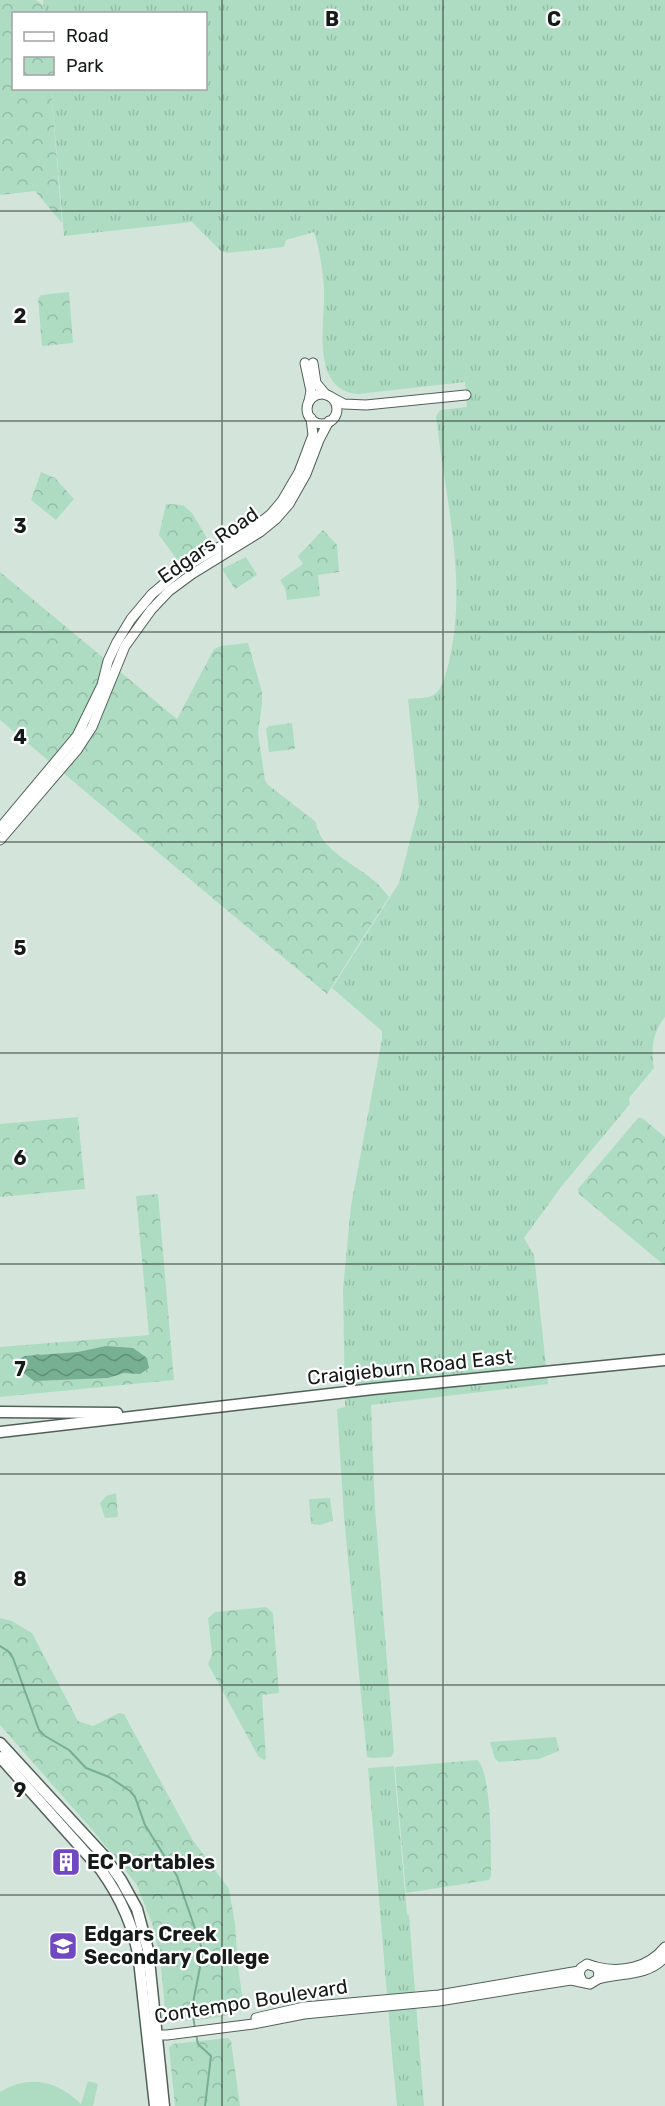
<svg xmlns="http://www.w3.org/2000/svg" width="665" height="2106" viewBox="0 0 665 2106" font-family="Rubik,sans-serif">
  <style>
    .grass { fill: url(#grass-tufts) }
    .park { fill: url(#park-crowns) }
    .pitch { fill: #addcc2 }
    .water { fill: url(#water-waves) }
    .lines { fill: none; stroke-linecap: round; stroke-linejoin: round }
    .stream { stroke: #77af92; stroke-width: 2 }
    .minor-casing { stroke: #516158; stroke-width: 11 }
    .major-casing { stroke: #516158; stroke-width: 13 }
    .minor { stroke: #fff; stroke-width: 9 }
    .major { stroke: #fff; stroke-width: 10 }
    .grid { fill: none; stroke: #151b18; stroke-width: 1.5; stroke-opacity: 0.55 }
    .labels { text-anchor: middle; stroke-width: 4.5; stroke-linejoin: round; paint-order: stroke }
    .street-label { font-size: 20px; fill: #151b18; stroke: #fff }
    .poi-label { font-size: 20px; font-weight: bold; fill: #151b18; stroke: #fff; text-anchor: start }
    .grid-label { font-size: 20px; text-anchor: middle; font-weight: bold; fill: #151b18; stroke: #fff; stroke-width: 4.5; stroke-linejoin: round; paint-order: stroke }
  </style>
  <defs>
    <pattern id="grass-tufts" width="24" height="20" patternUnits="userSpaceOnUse" patternTransform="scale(1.5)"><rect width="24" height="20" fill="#addcc2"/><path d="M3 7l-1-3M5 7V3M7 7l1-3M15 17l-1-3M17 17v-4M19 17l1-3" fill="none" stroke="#94bca6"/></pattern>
    <pattern id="park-crowns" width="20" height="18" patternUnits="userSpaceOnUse" patternTransform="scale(1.5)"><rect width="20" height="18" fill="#addcc2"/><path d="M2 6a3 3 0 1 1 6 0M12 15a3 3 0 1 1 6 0" fill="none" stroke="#94bca6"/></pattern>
    <pattern id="water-waves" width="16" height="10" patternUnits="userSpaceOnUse" patternTransform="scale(1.5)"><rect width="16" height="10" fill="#77af92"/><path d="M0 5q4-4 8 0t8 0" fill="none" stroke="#608e76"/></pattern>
  </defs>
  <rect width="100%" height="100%" fill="#d3e5db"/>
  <!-- grass -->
  <g class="grass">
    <path d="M43,0H665V1017C652,1033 651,1048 654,1068L629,1098L630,1104L561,1187L524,1238L534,1255L548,1384L371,1405L375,1508L394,1752L391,1757L372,1758L367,1757L344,1517L337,1409L345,1407L343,1289L351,1206L382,1039V1031L332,988L399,883L419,806L408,699C416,698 429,699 435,694C443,688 445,675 448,666C469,583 445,499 436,416L440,410L467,407L465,382L358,394C310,390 325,324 324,291C323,271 320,251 314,232L286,240L284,247L227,253L221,251L192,222L64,236L51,89L206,88V14L44,13Z"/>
    <polygon points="394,1766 407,1915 409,1915 424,2106 397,2106 393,2066 368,1768"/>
  </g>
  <!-- park -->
  <g class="park">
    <polygon points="0,0 36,0 44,6 44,13 14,14 14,88 51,89 62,223 35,191 0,195"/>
    <polygon points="69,292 73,343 42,346 38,299 41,295"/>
    <polygon points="41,472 55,478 74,499 56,520 31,500"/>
    <polygon points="166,504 183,505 192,513 214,550 183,568 159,535"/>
    <polygon points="323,530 337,545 339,572 318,575 320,596 287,600 285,588 280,580 303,564 298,556"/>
    <polygon points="246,557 257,575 235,589 222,569"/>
    <path d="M0,572L177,719L214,649L221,646L248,643L262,692V704L258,733L265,780L267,784L316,822C319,849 353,863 372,879C379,884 384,891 389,897L327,994L0,720Z"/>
    <polygon points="292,723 295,749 269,752 266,729 269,726"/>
    <polygon points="78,1117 85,1189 0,1197 0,1124"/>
    <polygon points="638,1118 642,1118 665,1137 665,1266 579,1194 578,1189"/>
    <polygon points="158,1194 174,1380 0,1397 0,1347 149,1335 136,1196"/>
    <polygon points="116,1493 118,1517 105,1518 100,1503 106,1496"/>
    <polygon points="330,1498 333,1521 320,1525 311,1524 309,1499"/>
    <polygon points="266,1607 273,1613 279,1693 262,1695 266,1759 264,1760 258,1756 208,1664 212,1654 208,1618 215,1612"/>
    <path d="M0,1618L12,1621L32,1633L78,1721L93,1726L119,1713L124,1714L192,1839L229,1889L235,1924L238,1967L244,2008C233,2019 187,2020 171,2022L166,2018L160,1957L152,1923L137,1885L95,1833L0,1725Z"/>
    <polygon points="556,1737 559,1751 539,1759 499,1762 495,1759 490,1742"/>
    <path d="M477,1760C492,1770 491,1856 491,1876L489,1880L406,1893L395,1767Z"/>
    <polygon points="228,2038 231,2041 240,2106 175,2106 169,2048 172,2044"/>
  </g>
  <!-- pitch -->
  <g class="pitch">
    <polygon points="25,1128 34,1140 18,1152 9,1139"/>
    <path d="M88,2081L98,2084L93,2106H0V2092C30,2074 57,2081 81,2104Z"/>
  </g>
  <!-- water -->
  <polygon class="water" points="106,1346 133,1348 147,1358 149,1368 140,1374 124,1373 108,1378 34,1381 18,1369 17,1360 25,1356 78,1352"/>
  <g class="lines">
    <!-- stream -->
    <g class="stream">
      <polyline points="0,1646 8,1651 13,1658 39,1730 45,1736 69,1750 86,1768 109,1777 130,1791 135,1797 145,1825 177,1876 203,1952 193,2003 193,2016 195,2028"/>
      <polyline points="196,2034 198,2044 211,2056 205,2106"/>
    </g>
    <!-- minor casing -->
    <g class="minor-casing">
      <g id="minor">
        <polyline points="305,363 311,391 309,401"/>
        <polyline points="313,363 316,383 326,395"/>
        <circle cx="322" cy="409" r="15"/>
        <polyline points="331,397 344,404 366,405 466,395"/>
        <polyline points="0,828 77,736 102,685 108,661 117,642 131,619 152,594 183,568 256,526 271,514 282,501 299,472 313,435 311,418"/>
        <polyline points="0,840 77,750 92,727 125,646 151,610 169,591 192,574 260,532 276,519 289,504 306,474 319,440 329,421"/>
        <path d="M596,1967C622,1973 648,1968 665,1947"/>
        <path d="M598,1979C622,1972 647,1977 665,1957"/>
        <polyline points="256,2018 304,2007 439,1995 579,1971"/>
        <polyline points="150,2035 167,2035 253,2024 304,2014 439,2001 571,1980 590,1984 598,1979 599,1972 596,1967 587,1964 581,1968 579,1974 582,1981"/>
      </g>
    </g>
    <!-- major casing -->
    <g class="major-casing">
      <g id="major">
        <polyline points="0,1412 117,1413"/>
        <polyline points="0,1432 373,1389 665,1360"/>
        <polyline points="0,1743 104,1856 121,1880 137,1909 148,1950 164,2106"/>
        <path d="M0,1757L101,1870C121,1898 134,1926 139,1960L155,2106"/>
      </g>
    </g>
    <!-- minor -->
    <use href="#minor" class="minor"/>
    <!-- major -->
    <use href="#major" class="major"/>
  </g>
  <!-- grid -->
  <path class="grid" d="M222,0V2106M443,0V2106M0,211H665M0,421H665M0,632H665M0,842H665M0,1053H665M0,1264H665M0,1474H665M0,1685H665M0,1895H665"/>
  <!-- icons -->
  <defs>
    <g id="building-square" transform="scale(1.5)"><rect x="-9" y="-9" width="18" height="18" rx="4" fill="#7048c1" stroke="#fff"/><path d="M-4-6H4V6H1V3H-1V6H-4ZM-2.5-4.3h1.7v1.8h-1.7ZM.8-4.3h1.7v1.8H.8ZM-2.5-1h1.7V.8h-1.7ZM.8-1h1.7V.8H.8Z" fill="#fff"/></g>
    <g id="school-square" transform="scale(1.5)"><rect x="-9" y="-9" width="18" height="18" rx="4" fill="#7048c1" stroke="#fff"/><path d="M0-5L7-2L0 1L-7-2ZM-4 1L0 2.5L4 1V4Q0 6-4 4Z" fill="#fff"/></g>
  </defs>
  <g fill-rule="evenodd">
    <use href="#building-square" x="66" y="1862"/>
    <use href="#school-square" x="63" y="1946"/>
  </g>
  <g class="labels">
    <!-- street labels -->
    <g class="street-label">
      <text transform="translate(208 545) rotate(-35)" y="7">Edgars Road</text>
      <text transform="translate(410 1367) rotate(-6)" y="7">Craigieburn Road East</text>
      <text transform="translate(251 2001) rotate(-9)" y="7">Contempo Boulevard</text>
    </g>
    <!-- poi labels -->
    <g class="poi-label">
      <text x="87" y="1869">EC Portables</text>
      <text x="84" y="1941">Edgars Creek<tspan x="84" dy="23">Secondary College</tspan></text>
    </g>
  </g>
  <g class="grid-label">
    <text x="332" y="26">B</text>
    <text x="554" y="26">C</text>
    <text x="20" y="323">2</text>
    <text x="20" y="533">3</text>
    <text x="20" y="744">4</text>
    <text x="20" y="955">5</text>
    <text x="20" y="1165">6</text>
    <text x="20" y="1376">7</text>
    <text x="20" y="1586">8</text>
    <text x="20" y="1797">9</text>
  </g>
  <!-- legend -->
  <rect x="12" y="12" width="195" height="78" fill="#ffffff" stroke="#a1a4a3" stroke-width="1.5"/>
  <rect x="24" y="32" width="30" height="9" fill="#ffffff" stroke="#a1a4a3" stroke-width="1.5"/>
  <text x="66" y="42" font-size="18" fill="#151b18">Road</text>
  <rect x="24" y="57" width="30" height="18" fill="url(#park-crowns)" stroke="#a1a4a3" stroke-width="1.5"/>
  <text x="66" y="72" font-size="18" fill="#151b18">Park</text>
</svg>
